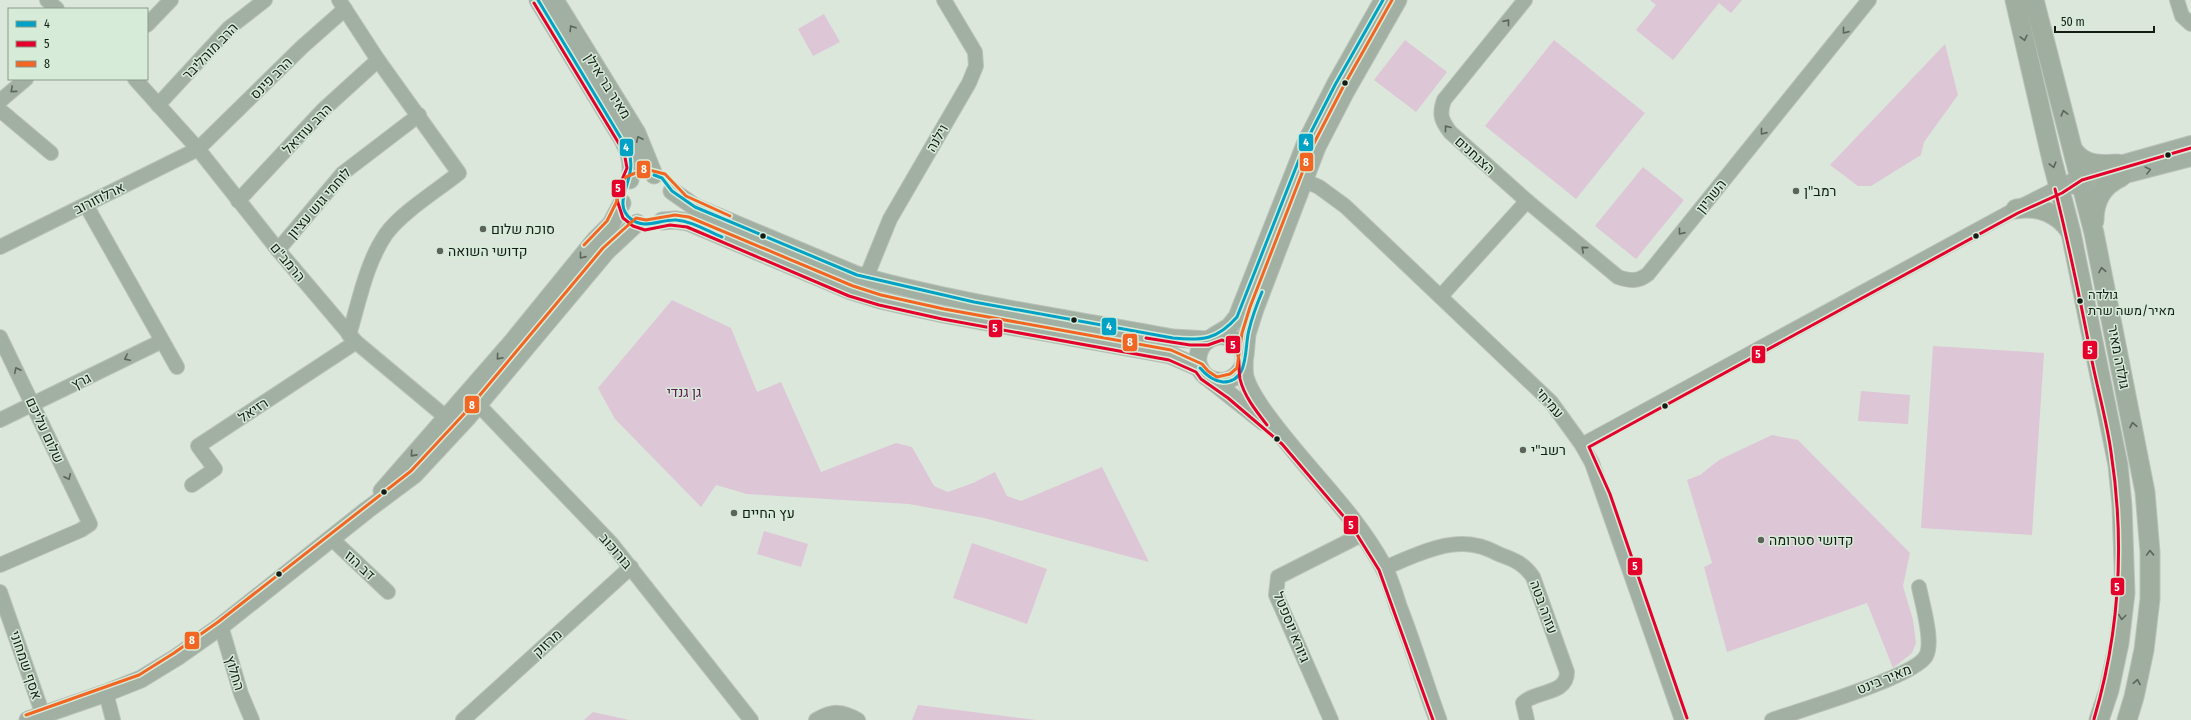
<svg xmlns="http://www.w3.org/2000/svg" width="2191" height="720" viewBox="0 0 2191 720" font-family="'Fira Sans Condensed',Heebo,sans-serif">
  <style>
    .green { fill: #ddc6d6 }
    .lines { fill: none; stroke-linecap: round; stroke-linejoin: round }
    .minor-casing { stroke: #b9c2b9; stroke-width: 16 }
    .tertiary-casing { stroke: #b9c2b9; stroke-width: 19 }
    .secondary-casing { stroke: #b9c2b9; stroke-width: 21 }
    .minor { stroke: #a2afa3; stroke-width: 14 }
    .tertiary { stroke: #a2afa3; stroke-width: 17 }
    .secondary { stroke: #a0aea0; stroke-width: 19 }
    .bus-1-casing { stroke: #d7ecd8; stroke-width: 6 }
    .bus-2-casing { stroke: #d7ecd8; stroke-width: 6 }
    .bus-3-casing { stroke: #d7ecd8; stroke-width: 6 }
    .bus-1 { stroke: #01a2c5; stroke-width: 3 }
    .bus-2 { stroke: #e4002b; stroke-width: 3 }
    .bus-3 { stroke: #f26522; stroke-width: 3 }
    .oneway { stroke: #5c665c }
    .oneway2 { stroke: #5a655b }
    .bus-dot { fill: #151c16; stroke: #d7ecd8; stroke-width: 1.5 }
    .poi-dot { fill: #5b635b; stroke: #d7ecd8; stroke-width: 1.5 }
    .labels { text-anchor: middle; stroke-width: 3; stroke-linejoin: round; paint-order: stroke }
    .bus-label { font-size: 13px; fill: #151c16; stroke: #d7ecd8; text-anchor: start }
    .street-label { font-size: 14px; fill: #151c16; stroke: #d7ecd8 }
    .poi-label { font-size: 14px; fill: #151c16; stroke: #d7ecd8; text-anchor: start }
    .park-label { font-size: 14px; fill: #5d1a53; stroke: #d7ecd8 }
    .line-badge { stroke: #d7ecd8; stroke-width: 1.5 }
    .badge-label { font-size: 11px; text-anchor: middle; font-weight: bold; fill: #fff }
  </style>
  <rect width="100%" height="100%" fill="#dce7dc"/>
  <!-- green -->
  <g class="green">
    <polygon points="1650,0 1742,0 1731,13 1719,3 1673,60 1636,30 1656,5"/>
    <polygon points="824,14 840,42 813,56 798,29"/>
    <polygon points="1405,40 1447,72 1416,112 1374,80"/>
    <polygon points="1554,40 1645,113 1576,199 1485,126"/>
    <polygon points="1945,44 1958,95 1924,142 1921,155 1871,186 1858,186 1830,165"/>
    <polygon points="1643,167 1684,200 1636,259 1595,226"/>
    <polygon points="672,300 731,328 757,392 781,382 821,472 896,443 912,447 934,486 948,492 973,483 995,472 1007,496 1021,501 1102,467 1149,562 984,518 909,504 747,494 716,485 701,507 615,419 598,388"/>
    <polygon points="1933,346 2044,353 2032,535 1921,528"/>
    <polygon points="1861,391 1910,395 1908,424 1858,421"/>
    <polygon points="1772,435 1798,440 1910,553 1903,586 1913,620 1916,643 1912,653 1893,668 1867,603 1727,652 1704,567 1712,563 1687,480 1700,475 1719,460"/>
    <polygon points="764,531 808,544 801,567 757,554"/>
    <polygon points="972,543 1047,569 1027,624 953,598"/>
    <polygon points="918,705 1036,720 1037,720 912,720"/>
    <polygon points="593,712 629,720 584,720"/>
  </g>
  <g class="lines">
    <!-- minor casing -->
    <g class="minor-casing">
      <g id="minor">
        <polyline points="47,0 57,9"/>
        <path d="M339,0L378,60L459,173C438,190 402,212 386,234C366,263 359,302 349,335"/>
        <path d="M1525,0L1444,100C1439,114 1441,120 1450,132L1527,201L1618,277C1630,281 1638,282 1648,274L1869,0"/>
        <polyline points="2177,0 2182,16 2191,24"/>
        <polyline points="147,25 171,0"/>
        <polyline points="135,79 198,149 278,250 356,342 454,424"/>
        <polyline points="0,101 26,79"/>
        <polyline points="158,105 229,28 265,0"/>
        <polyline points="0,110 51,153"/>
        <polyline points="2109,166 2191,143"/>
        <polyline points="1294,176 1319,187 1345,206 1551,402 1582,445 1592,463 1682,720"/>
        <polyline points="2074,187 2083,187 2191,159"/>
        <polyline points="238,201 323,110 378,60"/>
        <polyline points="86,205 177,367"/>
        <polyline points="0,247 198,149 302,47 345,9"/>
        <polyline points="278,250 343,173 419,115"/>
        <polyline points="866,278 890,219 969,83 976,66 975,52 944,0"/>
        <polyline points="1441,296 1527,201"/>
        <polyline points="0,337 90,524 81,530 0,565"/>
        <polyline points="471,397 611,543 751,720"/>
        <polyline points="0,420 162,341"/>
        <polyline points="1582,445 2016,209 2087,173"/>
        <polyline points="192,485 215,469 198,446 356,342"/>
        <polyline points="332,539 388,592"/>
        <path d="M1384,568C1412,557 1447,538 1478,546C1486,547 1494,552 1501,555C1515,560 1524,564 1533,577L1567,672C1567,695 1536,690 1523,703L1527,720"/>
        <polyline points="0,592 43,715"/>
        <polyline points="221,626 241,694 252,720"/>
        <polyline points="106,693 113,720"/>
        <polyline points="463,720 631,567"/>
        <path d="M816,720C833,710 843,711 858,720"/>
        <polyline points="1331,720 1276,595 1278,577 1363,534"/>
        <path d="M1772,720C1800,710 1915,677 1926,656C1934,642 1922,603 1919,587"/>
      </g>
    </g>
    <!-- tertiary casing -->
    <g class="tertiary-casing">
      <g id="tertiary">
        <path d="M538,0L623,140C630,154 633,164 630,180"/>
        <polyline points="555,0 637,133 654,175"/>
        <path d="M672,191L695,207L857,275C960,304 1067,318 1173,338L1207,340"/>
        <polyline points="662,221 675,220 688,222 851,291 880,300 943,314 1170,355 1200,368"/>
        <polyline points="1214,336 1229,327 1237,317 1306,142 1335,85 1383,0"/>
        <polyline points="1245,356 1247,334 1255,309 1317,147 1346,91 1398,0"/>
        <path d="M1244,364C1231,395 1190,380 1199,352C1204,336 1223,331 1236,341C1249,350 1242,364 1245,377C1248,388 1254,397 1260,406C1298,462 1351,507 1383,566C1390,579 1394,593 1398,606C1413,644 1424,682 1438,720"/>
        <polyline points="1211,380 1264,422"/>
        <polyline points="382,491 512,342 595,240 611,224 622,203"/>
        <polyline points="28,720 106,693 141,679 177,657 221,626 367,510 414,475 468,417 607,251 637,223"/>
      </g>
    </g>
    <!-- secondary casing -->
    <g class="secondary-casing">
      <g id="secondary">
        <polyline points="2015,0 2052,160 2071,233 2118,465 2122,506 2125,593 2119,643 2109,690 2099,720"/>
        <polyline points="2034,0 2094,233 2145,492 2150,552 2150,599 2144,650 2134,697 2127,720"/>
        <path d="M2074,151C2084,166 2102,165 2118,164"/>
        <path d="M2016,209C2038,205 2058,213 2070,231"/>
        <path d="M2094,221C2094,200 2102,186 2121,177"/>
      </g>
    </g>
    <!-- minor -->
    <use href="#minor" class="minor"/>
    <!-- tertiary -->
    <use href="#tertiary" class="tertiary"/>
    <!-- secondary -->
    <use href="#secondary" class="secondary"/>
    <!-- bus-1 casing -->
    <g class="bus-1-casing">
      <g id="bus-1">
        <path d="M538,0L628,150C640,178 609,201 631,219C644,230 661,219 676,220C692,221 707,231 722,237"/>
        <path d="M654,175L662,178L672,191L695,207L857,275L974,302L1173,338C1202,341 1217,340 1237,317L1306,142L1335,85L1383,0"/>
        <path d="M1200,368C1206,375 1213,381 1223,382C1250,382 1244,347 1249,330C1252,317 1257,304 1262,292"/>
      </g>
    </g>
    <!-- bus-2 casing -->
    <g class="bus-2-casing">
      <g id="bus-2">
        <polyline points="534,3 624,152 627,168 618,189 617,200 623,218 633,226 645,230 670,225 687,227 849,296 879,305 942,319 1169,360 1196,372 1201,379 1228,398 1282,444 1351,525 1379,570 1433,720"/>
        <path d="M2055,189C2069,246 2081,303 2092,361C2098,391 2107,422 2111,452C2125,543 2120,631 2094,719"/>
        <path d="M1146,338L1190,345H1208L1222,340L1234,345C1241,355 1238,367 1240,379C1244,396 1256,411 1267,425"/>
        <polyline points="1687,718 1610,494 1589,447 2018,213 2062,193 2082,180 2191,148"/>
      </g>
    </g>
    <!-- bus-3 casing -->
    <g class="bus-3-casing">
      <g id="bus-3">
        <polyline points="584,245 607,221 617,201 620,185 626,177 645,169 665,174 686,196 730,216"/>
        <polyline points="26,715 139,675 174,653 218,622 411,471 464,414 603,248 636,218 646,220 675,215 689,217 853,286 881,295 944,309 1171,350 1202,364 1208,371 1217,377 1230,374 1237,368 1242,333 1250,307 1313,145 1342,89 1392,0"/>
      </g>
    </g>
    <!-- bus-1 -->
    <use href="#bus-1" class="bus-1"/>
    <!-- bus-2 -->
    <use href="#bus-2" class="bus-2"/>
    <!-- bus-3 -->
    <use href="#bus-3" class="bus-3"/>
  </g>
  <!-- one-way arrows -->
  <defs><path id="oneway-chevron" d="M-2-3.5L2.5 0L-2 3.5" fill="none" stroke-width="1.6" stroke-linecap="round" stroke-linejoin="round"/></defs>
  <g class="oneway">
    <use href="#oneway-chevron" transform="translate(1507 22) rotate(-51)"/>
    <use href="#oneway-chevron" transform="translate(572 28) rotate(-122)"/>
    <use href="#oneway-chevron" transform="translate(1845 31) rotate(129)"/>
    <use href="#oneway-chevron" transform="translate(13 90) rotate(139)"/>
    <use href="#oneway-chevron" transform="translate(1447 128) rotate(-128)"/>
    <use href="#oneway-chevron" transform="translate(1763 132) rotate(129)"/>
    <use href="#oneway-chevron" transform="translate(639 139) rotate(-115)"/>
    <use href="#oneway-chevron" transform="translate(2148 170) rotate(-14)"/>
    <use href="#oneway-chevron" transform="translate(1681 232) rotate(129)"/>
    <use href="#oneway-chevron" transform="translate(1584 249) rotate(-140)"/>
    <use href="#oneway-chevron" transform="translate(582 256) rotate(129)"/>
    <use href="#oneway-chevron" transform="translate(499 357) rotate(131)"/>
    <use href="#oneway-chevron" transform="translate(127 358) rotate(154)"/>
    <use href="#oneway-chevron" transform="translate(17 370) rotate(-116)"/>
    <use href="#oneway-chevron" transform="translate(413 454) rotate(132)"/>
    <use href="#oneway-chevron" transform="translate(68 477) rotate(65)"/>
  </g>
  <g class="oneway2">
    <use href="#oneway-chevron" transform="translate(2024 38) rotate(77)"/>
    <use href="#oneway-chevron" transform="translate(2064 113) rotate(-105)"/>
    <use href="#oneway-chevron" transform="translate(2053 165) rotate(75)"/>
    <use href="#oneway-chevron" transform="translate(2102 270) rotate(-101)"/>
    <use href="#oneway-chevron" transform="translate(2133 425) rotate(-101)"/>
    <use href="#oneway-chevron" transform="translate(2150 553) rotate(-92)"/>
    <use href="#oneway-chevron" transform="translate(2122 617) rotate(97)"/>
    <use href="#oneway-chevron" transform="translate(2137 682) rotate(-79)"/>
  </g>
  <!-- markers -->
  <g class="bus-dot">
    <circle cx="1345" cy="83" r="3.5"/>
    <circle cx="2168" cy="155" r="3.5"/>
    <circle cx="763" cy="236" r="3.5"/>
    <circle cx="1976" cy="236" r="3.5"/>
    <circle cx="2080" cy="301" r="3.5"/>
    <circle cx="1074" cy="320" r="3.5"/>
    <circle cx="1665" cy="406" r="3.5"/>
    <circle cx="1277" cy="439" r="3.5"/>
    <circle cx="384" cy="492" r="3.5"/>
    <circle cx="279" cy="574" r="3.5"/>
  </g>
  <g class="poi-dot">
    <circle cx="1796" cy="191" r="4"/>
    <circle cx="483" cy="229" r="4"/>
    <circle cx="440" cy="251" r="4"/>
    <circle cx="1523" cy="450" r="4"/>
    <circle cx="734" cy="513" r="4"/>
    <circle cx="1761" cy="540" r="4"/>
  </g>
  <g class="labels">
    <!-- bus labels -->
    <g class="bus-label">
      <text x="2088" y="299">גולדה<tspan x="2088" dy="16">מאיר/משה שרת</tspan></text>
    </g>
    <!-- street labels -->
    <g class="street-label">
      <text transform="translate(210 51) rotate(-46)" y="5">הרב מוהליבר</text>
      <text transform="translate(271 78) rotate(-45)" y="5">הרב פינס</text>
      <text transform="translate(608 86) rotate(58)" y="5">מאיר בר אילן</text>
      <text transform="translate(307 129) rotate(-46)" y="5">הרב עוזיאל</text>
      <text transform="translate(937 138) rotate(-60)" y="5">וילנה</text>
      <text transform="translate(1475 155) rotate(42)" y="5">הצנחנים</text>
      <text transform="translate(1711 196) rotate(-51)" y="5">השריון</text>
      <text transform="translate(99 198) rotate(-26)" y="5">ארלוזורוב</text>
      <text transform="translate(319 203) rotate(-49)" y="5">לוחמי גוש עציון</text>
      <text transform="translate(288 262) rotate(50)" y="5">הרמב"ם</text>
      <text transform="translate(2119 357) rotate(79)" y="5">גולדה מאיר</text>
      <text transform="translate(81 381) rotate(-26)" y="5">גרץ</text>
      <text transform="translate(1550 403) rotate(49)" y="5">עמיחי</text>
      <text transform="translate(253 410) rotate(-33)" y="5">רזיאל</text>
      <text transform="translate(45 430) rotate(65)" y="5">שלום עליכם</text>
      <text transform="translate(616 551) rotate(49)" y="5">בורוכוב</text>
      <text transform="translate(360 565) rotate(43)" y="5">דב הוז</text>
      <text transform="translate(1544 607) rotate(70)" y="5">עזרה בטה</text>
      <text transform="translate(1292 627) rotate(68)" y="5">גיורא יוספטל</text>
      <text transform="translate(547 643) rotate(-42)" y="5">מרזוק</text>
      <text transform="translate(26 665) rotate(71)" y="5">אסף שמחוני</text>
      <text transform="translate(235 673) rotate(73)" y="5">החלוץ</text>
      <text transform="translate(1884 679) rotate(-22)" y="5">מאיר בינט</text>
    </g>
    <!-- poi labels -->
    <g class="poi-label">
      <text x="1804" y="196">רמב"ן</text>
      <text x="491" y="234">סוכת שלום</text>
      <text x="448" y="256">קדושי השואה</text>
      <text x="1531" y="455">רשב"י</text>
      <text x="742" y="518">עץ החיים</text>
      <text x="1769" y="545">קדושי סטרומה</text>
    </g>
    <!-- park labels -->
    <g class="park-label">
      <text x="684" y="397">גן גנדי</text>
    </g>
  </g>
  <g class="line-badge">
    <rect x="1298" y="133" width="16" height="19" rx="4" fill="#01a2c5"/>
    <rect x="619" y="138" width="15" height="19" rx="4" fill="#01a2c5"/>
    <rect x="1299" y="152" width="15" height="20" rx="4" fill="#f26522"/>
    <rect x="636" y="160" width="15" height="19" rx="4" fill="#f26522"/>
    <rect x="611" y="179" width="15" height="19" rx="4" fill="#e4002b"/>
    <rect x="1101" y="317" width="16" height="19" rx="4" fill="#01a2c5"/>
    <rect x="988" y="319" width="15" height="19" rx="4" fill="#e4002b"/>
    <rect x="1122" y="333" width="16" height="19" rx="4" fill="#f26522"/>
    <rect x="1225" y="335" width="16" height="19" rx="4" fill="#e4002b"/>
    <rect x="2082" y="340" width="16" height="20" rx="4" fill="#e4002b"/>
    <rect x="1751" y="345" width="15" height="19" rx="4" fill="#e4002b"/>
    <rect x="464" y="395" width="16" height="19" rx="4" fill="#f26522"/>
    <rect x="1343" y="515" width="16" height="20" rx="4" fill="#e4002b"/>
    <rect x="1627" y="557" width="16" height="19" rx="4" fill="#e4002b"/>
    <rect x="2110" y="577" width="15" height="19" rx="4" fill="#e4002b"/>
    <rect x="184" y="631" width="16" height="19" rx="4" fill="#f26522"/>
  </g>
  <g class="badge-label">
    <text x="1306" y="146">4</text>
    <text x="626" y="151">4</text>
    <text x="1306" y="166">8</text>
    <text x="644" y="173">8</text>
    <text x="618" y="192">5</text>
    <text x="1109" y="330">4</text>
    <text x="995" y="332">5</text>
    <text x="1130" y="346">8</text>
    <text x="1233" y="349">5</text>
    <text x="2090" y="354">5</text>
    <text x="1758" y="358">5</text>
    <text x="472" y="409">8</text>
    <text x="1351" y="529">5</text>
    <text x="1635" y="570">5</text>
    <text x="2117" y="591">5</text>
    <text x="192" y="644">8</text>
  </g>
  <!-- legend -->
  <rect x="8" y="8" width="140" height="72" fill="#d7ecd8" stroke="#89998a"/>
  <rect x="16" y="21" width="20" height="6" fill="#01a2c5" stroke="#89998a"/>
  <text x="44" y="28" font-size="12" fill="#151c16">4</text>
  <rect x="16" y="41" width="20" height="6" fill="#e4002b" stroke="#89998a"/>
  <text x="44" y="48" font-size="12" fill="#151c16">5</text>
  <rect x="16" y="61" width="20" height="6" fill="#f26522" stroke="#89998a"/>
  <text x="44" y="68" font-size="12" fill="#151c16">8</text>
  <!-- scale -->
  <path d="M2055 26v6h99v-6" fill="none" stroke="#151c16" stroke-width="2"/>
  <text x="2061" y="26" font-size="12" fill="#151c16" stroke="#d7ecd8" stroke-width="3" paint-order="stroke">50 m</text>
</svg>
